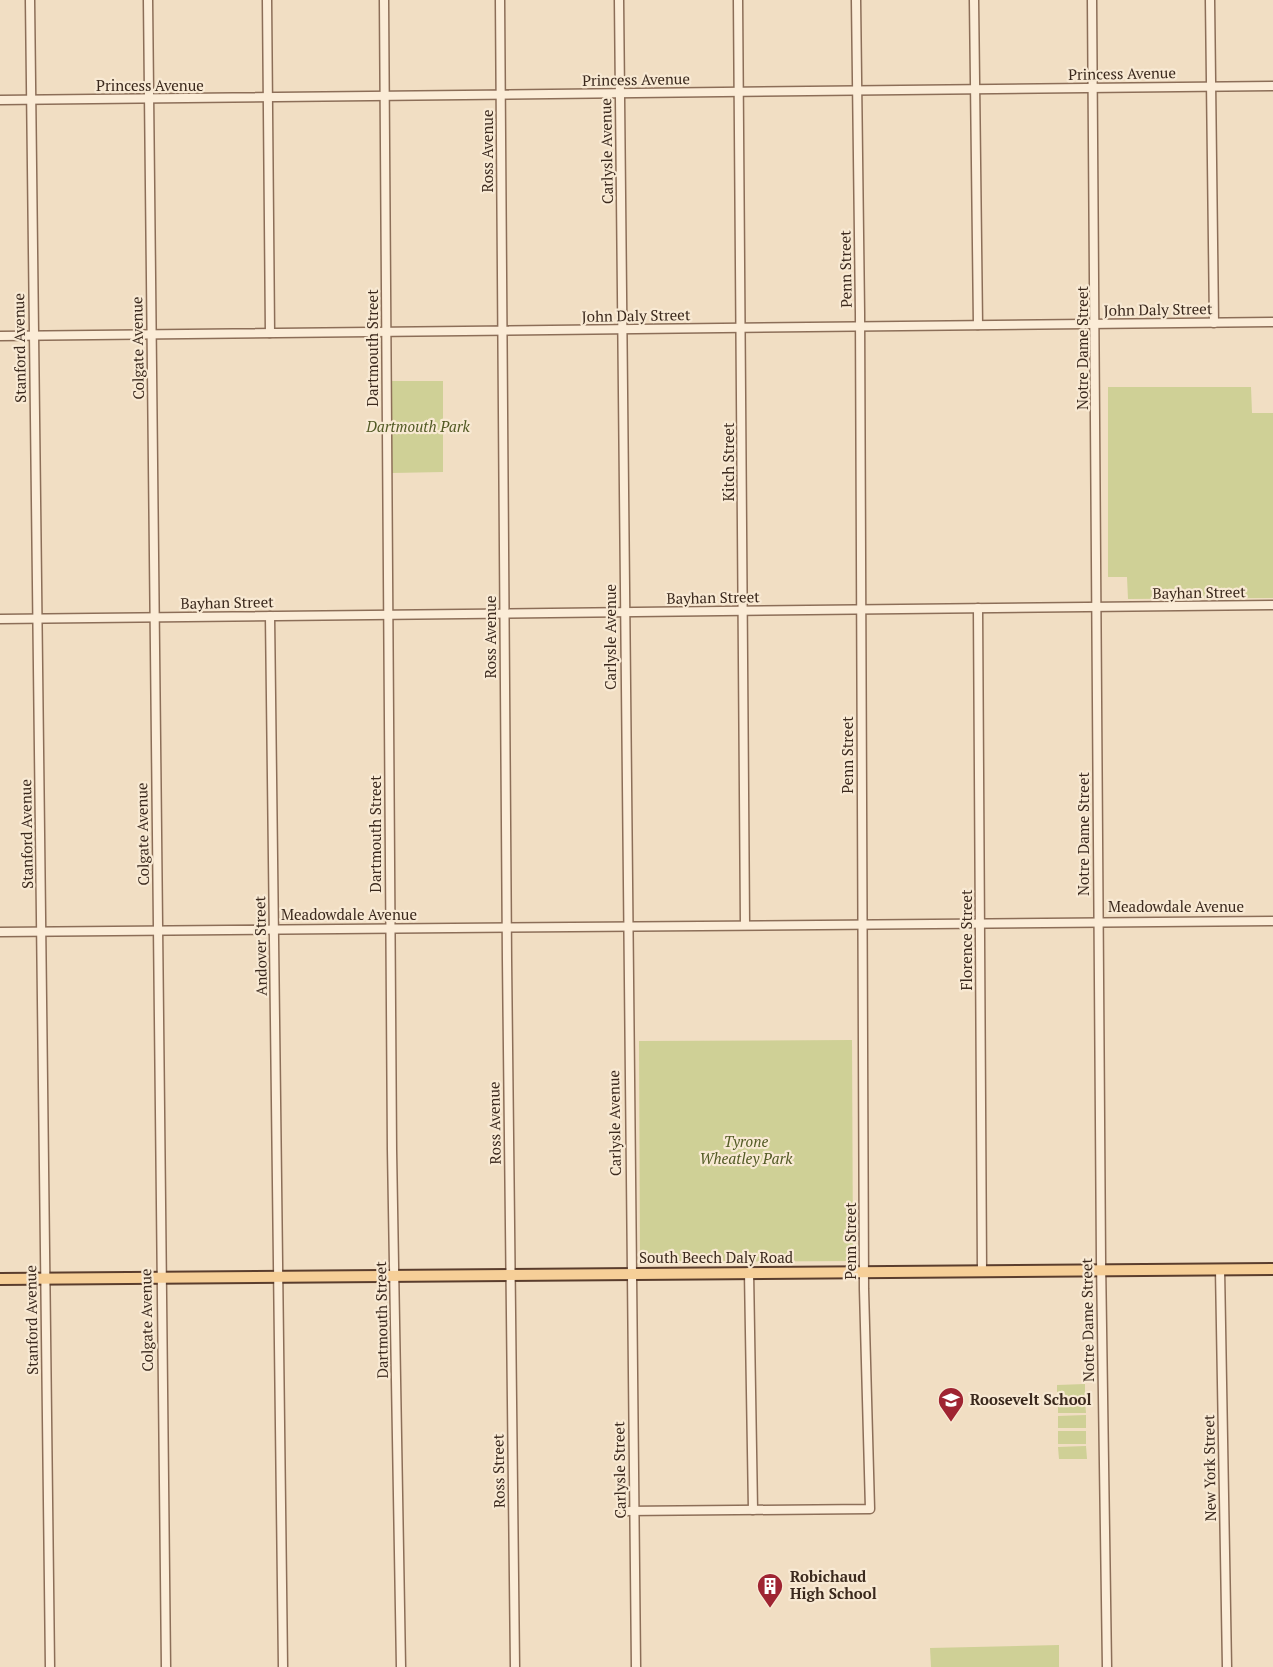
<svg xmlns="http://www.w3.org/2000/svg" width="1273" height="1667" viewBox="0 0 1273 1667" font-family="'PT Serif',serif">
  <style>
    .green { fill: #cfd096 }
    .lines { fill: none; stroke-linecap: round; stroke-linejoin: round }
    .minor-casing { stroke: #8c6e58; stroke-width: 11 }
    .major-casing { stroke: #5a3d2d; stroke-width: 14 }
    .minor { stroke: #fbecd7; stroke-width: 8 }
    .major { stroke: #f6cf98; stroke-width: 10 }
    .labels { text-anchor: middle; stroke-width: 4.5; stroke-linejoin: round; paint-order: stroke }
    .street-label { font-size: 15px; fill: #3b291d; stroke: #f8e9d3 }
    .park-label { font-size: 15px; font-style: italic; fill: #515923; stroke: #f8e9d3 }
    .poi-label { font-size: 15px; font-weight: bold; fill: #3b291d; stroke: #f8e9d3; text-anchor: start }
  </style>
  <rect width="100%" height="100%" fill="#f1dec3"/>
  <!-- green -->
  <g class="green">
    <polygon points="392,381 443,381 443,472 392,473"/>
    <polygon points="1108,387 1251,387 1252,413 1273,413 1273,598 1128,599 1127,577 1108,577"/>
    <polygon points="852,1040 853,1261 640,1262 639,1041"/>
    <polygon points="1085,1384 1085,1397 1057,1397 1057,1385"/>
    <polygon points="1058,1400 1085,1400 1086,1413 1058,1413"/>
    <polygon points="1086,1415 1086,1428 1058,1428 1058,1416"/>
    <rect x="1058" y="1431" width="28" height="13"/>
    <polygon points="1086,1446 1087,1459 1059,1459 1058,1447"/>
    <polygon points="1059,1645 1059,1667 931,1667 930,1648"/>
  </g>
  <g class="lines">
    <!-- minor casing -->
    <g class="minor-casing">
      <g id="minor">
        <polyline points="30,0 50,1667"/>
        <polyline points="148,0 166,1667"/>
        <polyline points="267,0 270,333"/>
        <polyline points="384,0 392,1150 401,1667"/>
        <polyline points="500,0 507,960 515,1667"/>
        <polyline points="619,0 636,1667"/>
        <polyline points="738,0 745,924"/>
        <polyline points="974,0 978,325"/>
        <polyline points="1092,0 1101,1260 1107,1667"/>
        <polyline points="1210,0 1214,323"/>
        <polyline points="0,100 1273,86"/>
        <polyline points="0,336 1273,322"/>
        <polyline points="978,608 982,1271"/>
        <polyline points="270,616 283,1667"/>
        <polyline points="0,619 1273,605"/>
        <polyline points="0,932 1273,921"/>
        <polyline points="1220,1269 1227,1667"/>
        <polyline points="749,1272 753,1510"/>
        <polyline points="624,1511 870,1509 864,1289 860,313 856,0"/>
      </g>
    </g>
    <!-- major casing -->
    <g class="major-casing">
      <polyline id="major" points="0,1279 1273,1269"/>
    </g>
    <!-- minor -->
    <use href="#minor" class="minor"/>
    <!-- major -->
    <use href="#major" class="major"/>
  </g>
  <!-- icons -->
  <defs>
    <g id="school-pin" transform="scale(1.35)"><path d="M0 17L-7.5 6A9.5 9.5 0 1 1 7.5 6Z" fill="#9f2432" stroke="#f8e9d3"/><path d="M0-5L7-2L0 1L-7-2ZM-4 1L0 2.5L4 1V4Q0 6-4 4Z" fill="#fff"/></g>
    <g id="building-pin" transform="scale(1.35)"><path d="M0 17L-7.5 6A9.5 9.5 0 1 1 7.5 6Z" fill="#9f2432" stroke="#f8e9d3"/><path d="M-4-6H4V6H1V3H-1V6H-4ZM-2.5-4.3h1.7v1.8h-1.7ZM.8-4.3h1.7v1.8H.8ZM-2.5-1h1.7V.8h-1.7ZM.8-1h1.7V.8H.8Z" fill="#fff"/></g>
  </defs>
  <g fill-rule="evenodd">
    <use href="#school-pin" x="951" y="1400"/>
    <use href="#building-pin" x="770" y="1586"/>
  </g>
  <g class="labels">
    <!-- street labels -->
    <g class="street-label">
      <text transform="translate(1122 74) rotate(-1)" y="5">Princess Avenue</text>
      <text transform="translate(636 80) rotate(-1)" y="5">Princess Avenue</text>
      <text x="150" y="91">Princess Avenue</text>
      <text transform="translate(488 151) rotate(-90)" y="5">Ross Avenue</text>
      <text transform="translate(607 151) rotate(-91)" y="5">Carlysle Avenue</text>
      <text transform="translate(846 269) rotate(-91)" y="5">Penn Street</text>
      <text transform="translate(1158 310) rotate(-1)" y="5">John Daly Street</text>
      <text transform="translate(636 316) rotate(-1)" y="5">John Daly Street</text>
      <text transform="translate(20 348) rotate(-91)" y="5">Stanford Avenue</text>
      <text transform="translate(138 348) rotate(-91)" y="5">Colgate Avenue</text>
      <text transform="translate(373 348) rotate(-90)" y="5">Dartmouth Street</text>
      <text transform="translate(1083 348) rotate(-90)" y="5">Notre Dame Street</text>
      <text transform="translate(729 462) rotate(-90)" y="5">Kitch Street</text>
      <text transform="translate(1199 593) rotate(-1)" y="5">Bayhan Street</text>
      <text transform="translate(713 598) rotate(-1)" y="5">Bayhan Street</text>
      <text transform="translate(227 603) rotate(-1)" y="5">Bayhan Street</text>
      <text transform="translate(491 637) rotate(-90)" y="5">Ross Avenue</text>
      <text transform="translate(611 637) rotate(-90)" y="5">Carlysle Avenue</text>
      <text transform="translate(848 755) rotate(-90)" y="5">Penn Street</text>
      <text transform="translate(27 834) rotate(-91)" y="5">Stanford Avenue</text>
      <text transform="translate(143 834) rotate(-91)" y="5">Colgate Avenue</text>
      <text transform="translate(376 834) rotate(-90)" y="5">Dartmouth Street</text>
      <text transform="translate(1084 834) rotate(-90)" y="5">Notre Dame Street</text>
      <text x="1176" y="912">Meadowdale Avenue</text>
      <text x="349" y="920">Meadowdale Avenue</text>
      <text transform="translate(967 940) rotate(-90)" y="5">Florence Street</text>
      <text transform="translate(261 946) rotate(-91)" y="5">Andover Street</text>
      <text transform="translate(495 1123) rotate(-91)" y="5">Ross Avenue</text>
      <text transform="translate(615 1123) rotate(-91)" y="5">Carlysle Avenue</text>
      <text transform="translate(851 1241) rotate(-90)" y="5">Penn Street</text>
      <text x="716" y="1263">South Beech Daly Road</text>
      <text transform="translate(32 1320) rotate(-91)" y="5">Stanford Avenue</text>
      <text transform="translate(147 1320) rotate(-91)" y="5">Colgate Avenue</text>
      <text transform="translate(382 1320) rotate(-91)" y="5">Dartmouth Street</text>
      <text transform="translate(1088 1320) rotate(-91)" y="5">Notre Dame Street</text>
      <text transform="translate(1210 1468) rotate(-91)" y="5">New York Street</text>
      <text transform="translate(620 1470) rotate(-91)" y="5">Carlysle Street</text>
      <text transform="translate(499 1471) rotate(-91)" y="5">Ross Street</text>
    </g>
    <!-- park labels -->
    <g class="park-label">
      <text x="418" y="432">Dartmouth Park</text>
      <text x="746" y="1147">Tyrone<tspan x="746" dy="17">Wheatley Park</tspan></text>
    </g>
    <!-- poi labels -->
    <g class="poi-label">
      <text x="970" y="1405">Roosevelt School</text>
      <text x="790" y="1582">Robichaud<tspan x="790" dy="17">High School</tspan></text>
    </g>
  </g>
</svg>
